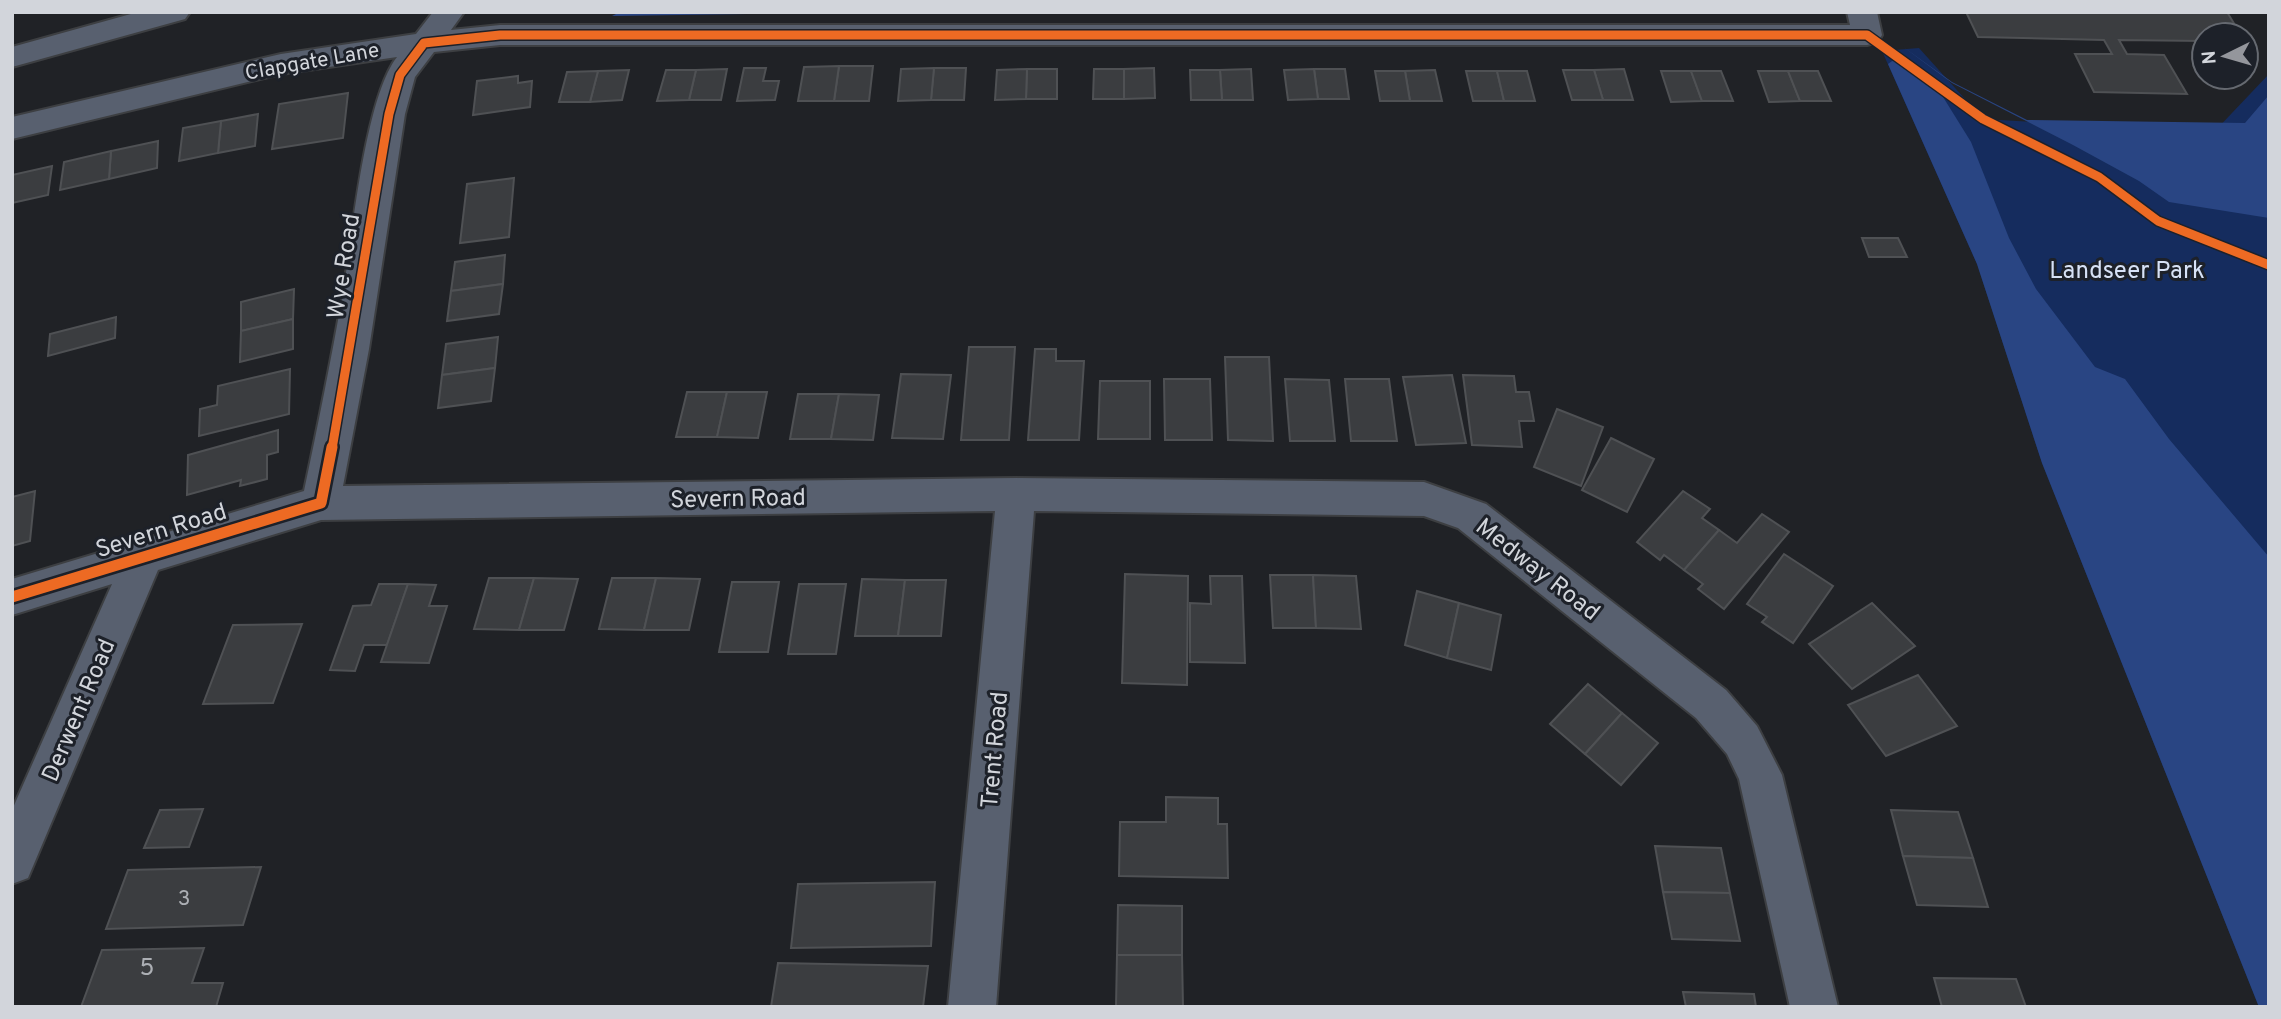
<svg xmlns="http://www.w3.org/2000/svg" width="2281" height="1019" viewBox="0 0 2281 1019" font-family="Overpass,sans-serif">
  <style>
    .green { fill: #152c5e }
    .forest { fill: #294583 }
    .building { fill: #3b3d40; stroke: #4f5154; stroke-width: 2 }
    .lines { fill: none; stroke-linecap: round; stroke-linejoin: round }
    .minor-casing { stroke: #3d3f42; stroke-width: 4 }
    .tertiary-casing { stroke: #3d3f42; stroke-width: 4 }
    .minor { fill: #58606f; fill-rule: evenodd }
    .tertiary { fill: #58606f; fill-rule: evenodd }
    .cycleway-far1-casing { stroke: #1d2129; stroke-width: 12 }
    .cycleway-casing { stroke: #1d2129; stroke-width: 16 }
    .cycleway-far1 { stroke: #ed6a23; stroke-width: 9 }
    .cycleway { stroke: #ed6a23; stroke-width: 11 }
    .labels { text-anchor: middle; stroke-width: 6; stroke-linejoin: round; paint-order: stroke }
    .far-street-label { font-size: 21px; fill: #d2d5db; stroke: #1d2129 }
    .number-label { font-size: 21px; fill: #acafb4 }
    .street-label { font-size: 24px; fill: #d2d5db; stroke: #1d2129 }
    .park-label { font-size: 24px; fill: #d7e2f6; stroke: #1d2129 }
    .near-number-label { font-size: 24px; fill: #acafb4 }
  </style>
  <rect width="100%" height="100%" fill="#202226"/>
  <!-- green -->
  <polygon class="green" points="1919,48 1983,119 2213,133 2269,74 2269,1007 2259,1007 2042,463 1977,264 1882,51"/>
  <!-- forest -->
  <g class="forest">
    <polygon points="620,12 897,12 612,16"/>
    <polygon points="1902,46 1952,82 2027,120 2245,123 2269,95 2269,218 2169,202 2139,181 2073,145 1952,83"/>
    <polygon points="1899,56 1930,76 1971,142 2009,238 2036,289 2095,367 2125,379 2169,439 2269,557 2269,1007 2259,1007 2042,463 1977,264 1888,64"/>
  </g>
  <!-- building -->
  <g class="building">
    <polygon points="1966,12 2227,12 2241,35 2204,35 2204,41 2119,40 2127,54 2164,55 2187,94 2094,92 2075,54 2112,54 2104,40 1978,37"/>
    <polygon points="839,66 873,66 869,101 834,101"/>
    <polygon points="839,66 834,101 798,101 804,67"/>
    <polygon points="744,68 766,68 763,81 779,81 775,100 737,101"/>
    <polygon points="934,68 966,68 964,100 931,100"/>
    <polygon points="934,68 931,100 898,101 901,69"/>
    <polygon points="1154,68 1155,98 1124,99 1124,69"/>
    <polygon points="727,69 721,100 689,100 696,70"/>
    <polygon points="1027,69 1057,69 1057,99 1026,99"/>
    <polygon points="1027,69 1026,99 995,100 997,70"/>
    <polygon points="1094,69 1124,69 1124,99 1093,99"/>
    <polygon points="1251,69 1253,100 1222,100 1220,70"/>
    <polygon points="1314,69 1345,69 1349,99 1318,99"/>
    <polygon points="1314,69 1318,99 1288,100 1284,70"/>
    <polygon points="1624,69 1633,100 1603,100 1594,70"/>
    <polygon points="629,70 622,100 590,102 598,71"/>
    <polygon points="666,70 696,70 689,100 657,101"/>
    <polygon points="1190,70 1220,70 1222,100 1191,100"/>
    <polygon points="1435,70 1442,101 1410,101 1405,71"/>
    <polygon points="1563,70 1594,70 1603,100 1572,100"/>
    <polygon points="598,71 590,102 559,102 567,72"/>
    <polygon points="1375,71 1405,71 1410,101 1380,101"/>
    <polygon points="1466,71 1497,71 1504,101 1473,101"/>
    <polygon points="1497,71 1527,71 1535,101 1504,101"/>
    <polygon points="1661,71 1691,71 1702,101 1671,102"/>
    <polygon points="1691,71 1721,71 1733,101 1702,101"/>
    <polygon points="1758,71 1788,71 1800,101 1769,102"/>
    <polygon points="1788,71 1818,71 1831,101 1800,101"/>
    <polygon points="518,76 518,83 532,81 530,107 473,115 477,81"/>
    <polygon points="348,93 343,138 272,149 279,104"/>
    <polygon points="258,114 255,146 218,153 221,121"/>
    <polygon points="221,121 218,153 179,161 183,128"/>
    <polygon points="158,141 157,168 109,179 111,151"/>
    <polygon points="111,151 109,179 60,190 64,162"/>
    <polygon points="52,166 48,195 12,203 12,175"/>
    <polygon points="514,178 509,237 460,243 467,184"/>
    <polygon points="1862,238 1898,238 1907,257 1869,257"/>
    <polygon points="505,255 503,284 451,291 455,262"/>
    <polygon points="503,284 499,314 447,321 451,291"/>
    <polygon points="294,289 293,319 241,331 241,302"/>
    <polygon points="116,317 115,338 48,356 50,334"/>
    <polygon points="293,319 293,349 240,362 241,331"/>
    <polygon points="498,337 495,368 442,375 446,344"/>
    <polygon points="969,347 1015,347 1009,440 961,440"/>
    <polygon points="1035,349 1056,349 1056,361 1084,361 1079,440 1028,440"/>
    <polygon points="1225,357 1269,357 1273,441 1228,440"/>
    <polygon points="495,368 491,401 438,408 442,375"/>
    <polygon points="290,369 289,414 199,436 200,409 217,405 218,386"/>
    <polygon points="901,374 951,375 943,439 892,438"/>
    <polygon points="1452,375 1466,443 1416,445 1403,377"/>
    <polygon points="1463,375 1514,376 1516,392 1529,392 1534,421 1519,421 1522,447 1472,445"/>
    <polygon points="1164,379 1210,379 1212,440 1165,440"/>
    <polygon points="1285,379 1329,380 1335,441 1290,441"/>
    <polygon points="1345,379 1389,379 1397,441 1351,441"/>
    <polygon points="1100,381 1150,381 1150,439 1098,439"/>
    <polygon points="687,392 727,392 717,437 676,437"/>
    <polygon points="727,392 767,392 758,438 717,437"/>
    <polygon points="798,394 839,394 831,439 790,439"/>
    <polygon points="839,394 879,395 873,440 831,439"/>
    <polygon points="1557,409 1603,427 1581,486 1534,467"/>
    <polygon points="278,430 278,452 267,455 267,479 240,486 241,480 187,495 188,455"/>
    <polygon points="1611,438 1654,459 1627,512 1582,490"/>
    <polygon points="35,491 30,541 12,546 12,497"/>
    <polygon points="1683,491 1710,509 1702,518 1719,530 1684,570 1664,555 1660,560 1637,542"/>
    <polygon points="1762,514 1789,532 1724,609 1698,589 1703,584 1684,570 1719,530 1737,543"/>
    <polygon points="1784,554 1833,586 1793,643 1762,622 1767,617 1747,604"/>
    <polygon points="1125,574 1188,576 1187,685 1122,683"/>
    <polygon points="1270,575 1313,575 1316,628 1273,628"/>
    <polygon points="1313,575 1356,576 1361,629 1316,628"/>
    <polygon points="1210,576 1242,576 1245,663 1190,662 1190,603 1211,604"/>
    <polygon points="489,578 534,578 519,630 474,629"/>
    <polygon points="534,578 578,579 564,630 519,630"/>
    <polygon points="612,578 656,578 644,630 599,629"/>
    <polygon points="656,578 700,579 689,630 644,630"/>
    <polygon points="862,579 905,580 898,636 855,636"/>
    <polygon points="905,580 946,580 941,636 898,636"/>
    <polygon points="732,582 779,582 768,652 719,652"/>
    <polygon points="379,584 408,584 387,645 364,645 355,671 330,670 353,606 371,605"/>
    <polygon points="408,584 436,585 429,606 447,606 429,663 381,662"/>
    <polygon points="799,584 846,584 836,654 788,654"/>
    <polygon points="1417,591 1459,603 1447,658 1405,645"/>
    <polygon points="1459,603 1501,615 1491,670 1447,658"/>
    <polygon points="1872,603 1915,646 1852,689 1809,644"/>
    <polygon points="302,624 273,703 203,704 233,625"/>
    <polygon points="1918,675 1957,726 1886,756 1848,705"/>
    <polygon points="1588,684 1622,713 1585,754 1550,724"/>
    <polygon points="1622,713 1658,743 1621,785 1585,754"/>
    <polygon points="1166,797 1218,798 1218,824 1227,824 1228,878 1119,876 1120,822 1166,822"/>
    <polygon points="203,809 189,847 144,848 160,810"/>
    <polygon points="1891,810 1958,812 1973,858 1903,856"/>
    <polygon points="1655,846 1721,848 1730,893 1663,892"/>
    <polygon points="1903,856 1973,858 1988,907 1917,905"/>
    <polygon points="261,867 243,925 106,929 128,870"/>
    <polygon points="935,882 931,946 791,948 798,884"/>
    <polygon points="1663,892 1730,893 1740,941 1672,939"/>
    <polygon points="1118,905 1182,906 1182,955 1117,955"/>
    <polygon points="204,948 192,983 223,983 216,1007 81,1007 102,950"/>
    <polygon points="1117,955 1182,955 1183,1007 1116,1007"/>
    <polygon points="778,963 928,966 923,1007 771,1007"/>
    <polygon points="1934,978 2016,979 2026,1007 1942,1007"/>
    <polygon points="1683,992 1754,994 1756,1007 1686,1007"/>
  </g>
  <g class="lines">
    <!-- minor casing -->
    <g class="minor-casing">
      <path id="minor" d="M433,12H464L451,30L500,25H1850L1847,12H1877L1882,35L1878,42L1867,45H500L434,52L415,77L405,114L369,349L343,486L1016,478L1424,482L1486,504L1726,690L1757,726L1782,775L1838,1007H1790L1739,779L1727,754L1696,718L1458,528L1424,516L1034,511L996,1007H948L995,511L321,520L158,570L28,878L12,884V810L112,584L12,615V579L304,491C318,425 331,360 343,293C352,237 365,98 397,57L281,74L12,139V117L281,54L416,34Z"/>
    </g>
    <!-- tertiary casing -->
    <g class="tertiary-casing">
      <polygon id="tertiary" points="138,12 190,12 185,19 12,67 12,47"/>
    </g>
    <!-- minor -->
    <use href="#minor" class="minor"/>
    <!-- tertiary -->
    <use href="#tertiary" class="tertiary"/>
    <!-- cycleway-far1 casing -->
    <g class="cycleway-far1-casing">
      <polyline id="cycleway-far1" points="332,449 389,114 400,75 424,43 500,35 1867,35 1983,119 2099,177 2158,221 2269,265"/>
    </g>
    <!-- cycleway casing -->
    <g class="cycleway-casing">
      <polyline id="cycleway" points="12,597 321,503 332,447"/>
    </g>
    <!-- cycleway-far1 -->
    <use href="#cycleway-far1" class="cycleway-far1"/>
    <!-- cycleway -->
    <use href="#cycleway" class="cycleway"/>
  </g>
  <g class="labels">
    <!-- far-street labels -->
    <g class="far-street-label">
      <text transform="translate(312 61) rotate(-10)" y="7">Clapgate Lane</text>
    </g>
    <!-- number labels -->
    <g class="number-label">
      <text x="184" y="905">3</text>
    </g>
    <!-- street labels -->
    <g class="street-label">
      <text transform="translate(343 266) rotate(-81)" y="8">Wye Road</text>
      <text transform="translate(738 498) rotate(-1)" y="8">Severn Road</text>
      <text transform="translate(161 530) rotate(-17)" y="8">Severn Road</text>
      <text transform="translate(1538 569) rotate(38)" y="8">Medway Road</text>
      <text transform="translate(78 710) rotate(-67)" y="8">Derwent Road</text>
      <text transform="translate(994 750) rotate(-85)" y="8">Trent Road</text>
    </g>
    <!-- park labels -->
    <g class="park-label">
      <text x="2127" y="278">Landseer Park</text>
    </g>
    <!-- near-number labels -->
    <g class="near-number-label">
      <text x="147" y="975">5</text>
    </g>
  </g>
  <!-- border -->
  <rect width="2281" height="1019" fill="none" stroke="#d2d5db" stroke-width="28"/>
  <!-- north arrow -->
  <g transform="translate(2225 56) rotate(265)"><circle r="33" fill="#1d2129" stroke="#656970" stroke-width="2"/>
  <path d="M0-5L12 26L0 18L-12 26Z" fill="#94969c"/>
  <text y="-10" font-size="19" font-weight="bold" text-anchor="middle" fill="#d2d5db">N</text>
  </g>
</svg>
